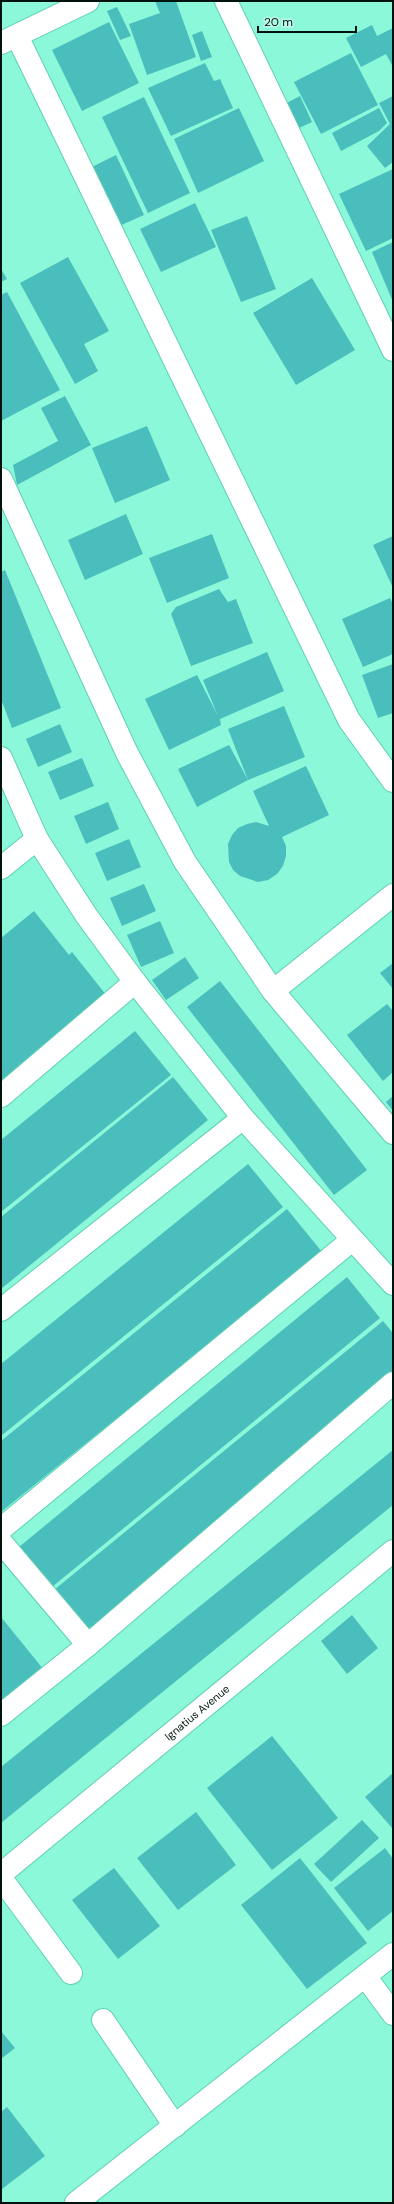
<svg xmlns="http://www.w3.org/2000/svg" width="394" height="2204" viewBox="0 0 394 2204" font-family="'DM Sans',sans-serif">
  <style>
    .building { fill: #4abebc }
    .lines { fill: none; stroke-linecap: round; stroke-linejoin: round }
    .minor-casing { stroke: #61cfb2; stroke-width: 24 }
    .minor { stroke: #fff; stroke-width: 22 }
    .labels { text-anchor: middle; stroke-width: 3.5; stroke-linejoin: round; paint-order: stroke }
    .street-label { font-size: 11px; fill: #00120c; stroke: #bffce9 }
  </style>
  <rect width="100%" height="100%" fill="#8bf8da"/>
  <!-- building -->
  <g class="building">
    <polygon points="155,1 176,1 196,57 147,75 129,24 160,13"/>
    <polygon points="117,7 131,36 120,40 107,11"/>
    <polygon points="109,22 139,83 82,111 52,50"/>
    <polygon points="372,25 377,36 393,28 393,67 386,54 361,67 346,38"/>
    <polygon points="202,31 212,57 201,61 192,35"/>
    <polygon points="351,53 378,105 321,134 294,82"/>
    <polygon points="205,63 214,81 220,79 233,108 171,136 148,88"/>
    <polygon points="300,96 312,122 297,129 285,104"/>
    <polygon points="393,96 393,162 385,168 367,146 390,124 379,103"/>
    <polygon points="144,97 190,193 148,213 102,117"/>
    <polygon points="239,108 264,161 198,193 174,139"/>
    <polygon points="379,108 387,123 379,131 341,151 332,133"/>
    <polygon points="116,155 144,215 117,227 90,168"/>
    <polygon points="393,169 393,238 366,251 339,194"/>
    <polygon points="195,203 216,247 161,272 140,229"/>
    <polygon points="247,216 276,289 241,302 211,230"/>
    <polygon points="393,242 393,302 372,252"/>
    <polygon points="68,257 109,331 84,344 98,371 75,384 20,283"/>
    <polygon points="1,269 7,279 1,282"/>
    <polygon points="312,278 355,350 296,385 253,313"/>
    <polygon points="7,292 60,390 1,421 1,295"/>
    <polygon points="65,396 91,445 17,485 13,465 58,441 41,408"/>
    <polygon points="147,426 170,480 115,503 92,448"/>
    <polygon points="126,514 143,554 85,580 68,540"/>
    <polygon points="212,534 229,578 167,603 149,558"/>
    <polygon points="393,536 393,588 373,545"/>
    <polygon points="5,570 61,708 12,728 1,699 1,572"/>
    <polygon points="219,589 228,602 236,599 253,643 191,666 171,614 176,607"/>
    <polygon points="390,598 393,604 393,654 363,667 342,619"/>
    <polygon points="267,652 284,691 220,719 221,725 169,750 145,699 197,675 218,716 203,680"/>
    <polygon points="393,664 393,713 378,718 362,675"/>
    <polygon points="284,706 305,757 248,780 197,807 178,769 229,745 248,780 228,729"/>
    <polygon points="60,724 72,752 38,767 26,739"/>
    <polygon points="82,758 94,786 60,800 48,772"/>
    <polygon points="306,766 329,815 282,837 286,846 286,856 283,866 277,874 268,880 258,882 240,876 233,870 229,862 228,844 232,835 238,828 247,824 256,822 269,826 253,791"/>
    <polygon points="108,802 119,829 86,844 74,816"/>
    <polygon points="129,839 141,867 107,881 95,853"/>
    <polygon points="144,884 156,911 122,926 110,898"/>
    <polygon points="34,911 69,955 72,952 107,996 1,1082 1,938"/>
    <polygon points="160,921 174,953 141,967 127,935"/>
    <polygon points="185,957 199,978 166,1000 152,980"/>
    <polygon points="393,963 393,989 380,973"/>
    <polygon points="220,981 367,1170 334,1195 187,1007"/>
    <polygon points="387,1004 393,1011 393,1072 383,1081 347,1035"/>
    <polygon points="135,1031 171,1075 1,1212 1,1140"/>
    <polygon points="173,1077 208,1120 1,1289 1,1217"/>
    <polygon points="393,1096 393,1111 386,1102"/>
    <polygon points="248,1164 283,1207 1,1436 1,1364"/>
    <polygon points="287,1209 322,1252 1,1512 1,1441"/>
    <polygon points="347,1277 380,1318 52,1587 19,1547"/>
    <polygon points="383,1321 393,1333 393,1379 88,1630 54,1590"/>
    <polygon points="393,1450 393,1505 1,1823 1,1767"/>
    <polygon points="352,1615 378,1648 347,1674 321,1641"/>
    <polygon points="1,1617 48,1675 1,1713"/>
    <polygon points="272,1736 338,1818 272,1870 207,1788"/>
    <polygon points="393,1773 393,1829 365,1797"/>
    <polygon points="196,1812 236,1865 178,1910 137,1858"/>
    <polygon points="362,1820 379,1838 331,1882 314,1864"/>
    <polygon points="385,1848 393,1859 393,1911 368,1931 334,1888"/>
    <polygon points="300,1858 367,1943 307,1989 241,1905"/>
    <polygon points="114,1868 160,1926 118,1959 72,1900"/>
    <polygon points="1,2031 15,2048 1,2059"/>
    <polygon points="7,2107 45,2156 2,2189 1,2112"/>
  </g>
  <g class="lines">
    <!-- minor casing -->
    <g class="minor-casing">
      <g id="minor">
        <polyline points="226,1 393,350"/>
        <polyline points="17,36 349,720 393,781"/>
        <polyline points="1,43 88,1"/>
        <polyline points="1,479 127,753 185,862 273,991 393,1133"/>
        <polyline points="1,758 37,839 86,915 135,982 243,1118 393,1284"/>
        <polyline points="1,868 37,839"/>
        <polyline points="273,991 393,895"/>
        <polyline points="1,1096 135,982"/>
        <polyline points="1,1310 243,1118"/>
        <polyline points="1,1529 352,1240"/>
        <polyline points="1,1542 88,1645"/>
        <polyline points="1,1715 88,1645 393,1383"/>
        <path id="s1" d="M1,1874L393,1551"/>
        <polyline points="1,1878 71,1973"/>
        <polyline points="365,1976 393,2014"/>
        <polyline points="103,2020 175,2126"/>
        <polyline points="76,2203 393,1954"/>
      </g>
    </g>
    <!-- minor -->
    <use href="#minor" class="minor"/>
  </g>
  <g class="labels">
    <!-- street labels -->
    <g class="street-label">
      <text dy="4" stroke="none"><textPath href="#s1" startOffset="254">Ignatius Avenue</textPath></text>
    </g>
  </g>
  <!-- border -->
  <rect width="394" height="2204" fill="none" stroke="#00120c" stroke-width="4"/>
  <!-- scale -->
  <path d="M258 26v6h98v-6" fill="none" stroke="#00120c" stroke-width="2"/>
  <text x="264" y="26" font-size="12" fill="#00120c" stroke="#bffce9" stroke-width="3" paint-order="stroke">20 m</text>
</svg>
